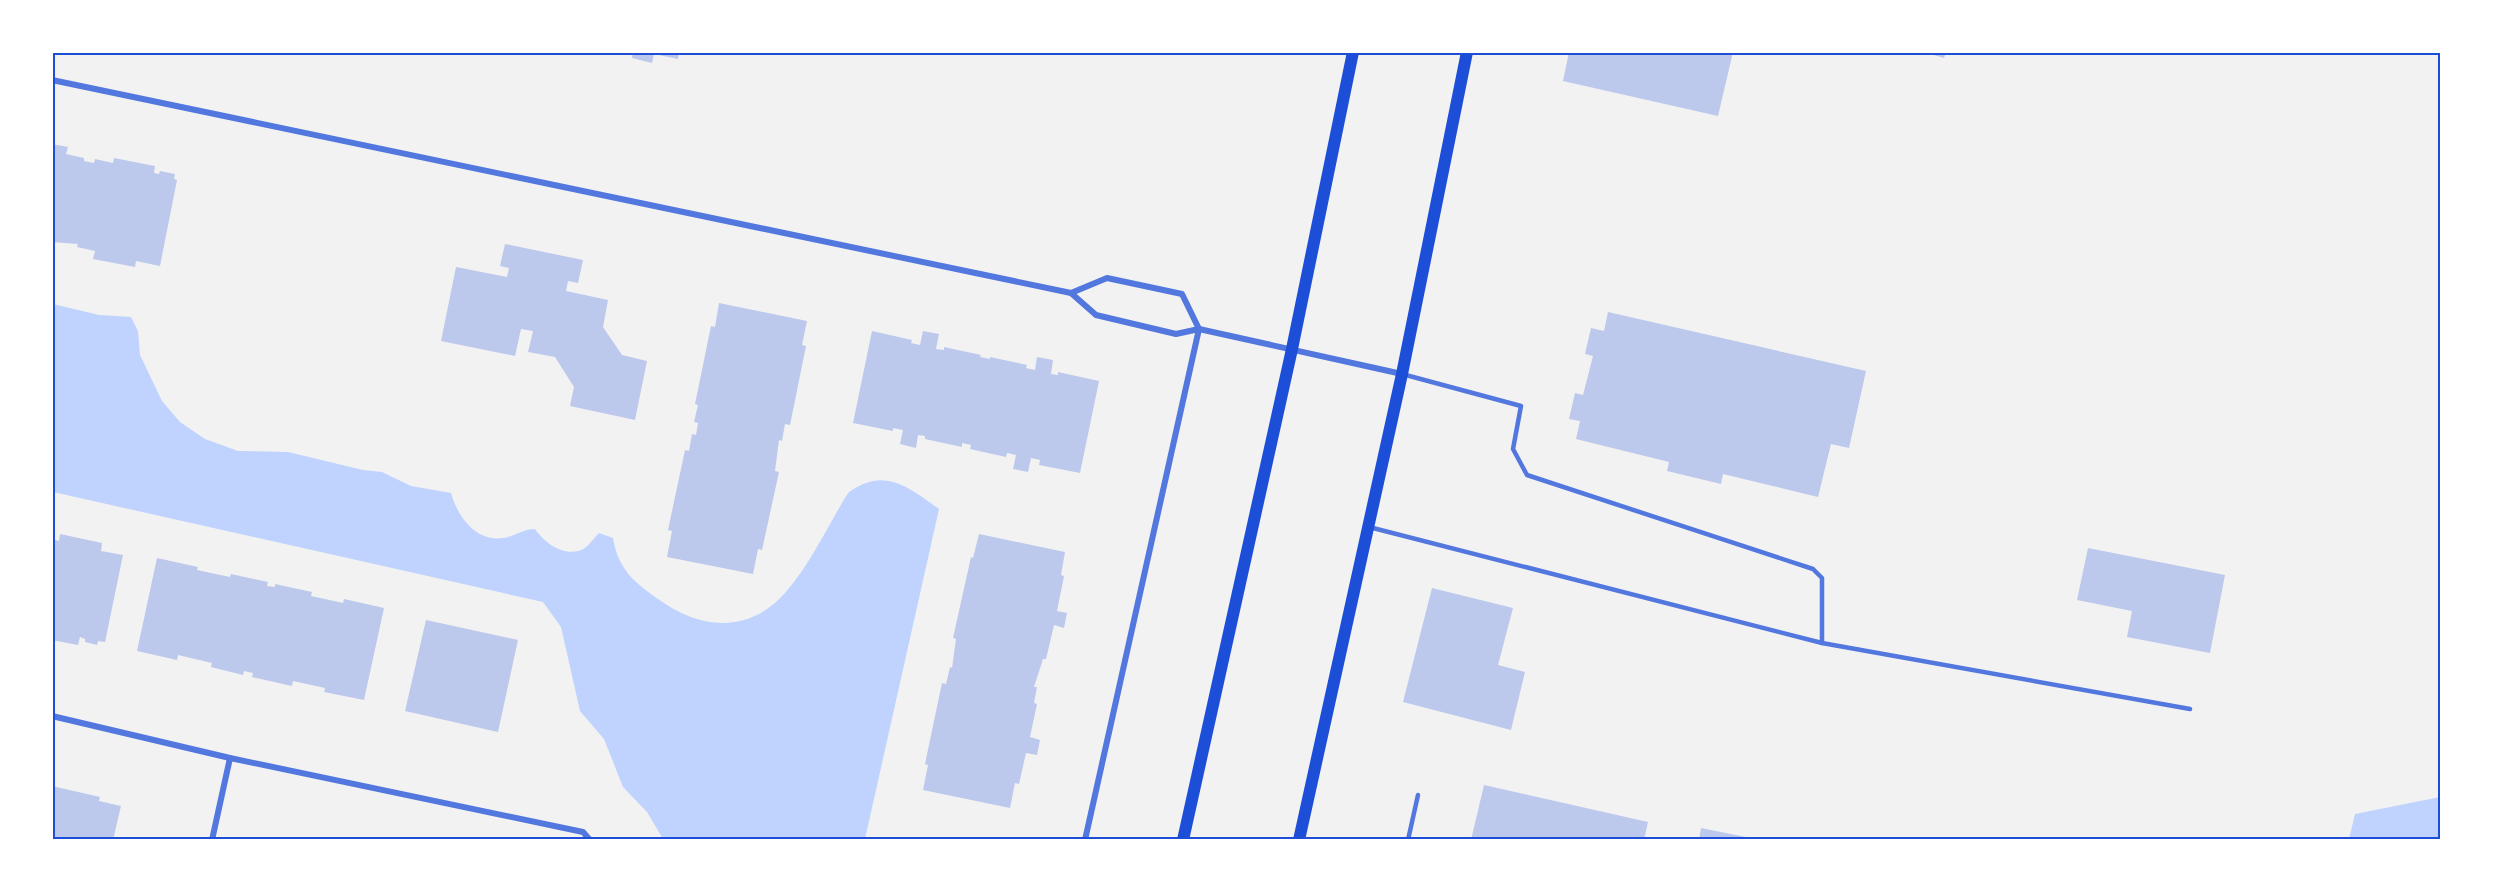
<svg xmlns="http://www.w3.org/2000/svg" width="2493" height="892" viewBox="0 0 2493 892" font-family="'Archivo Narrow',sans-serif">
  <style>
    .water { fill: #bfd3fe }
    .building { fill: #bdc9ec }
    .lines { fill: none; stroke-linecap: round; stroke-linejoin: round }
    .service { stroke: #5277de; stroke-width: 4.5 }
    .minor { stroke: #5277de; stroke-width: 6 }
    .secondary { stroke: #1d4ed8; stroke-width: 12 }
    .neatline { fill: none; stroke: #1d4ed8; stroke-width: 2 }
  </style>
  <rect width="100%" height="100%" fill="#f2f2f2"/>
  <!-- water -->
  <g class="water">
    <path d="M53,304L99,315L131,317L138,331L140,355L162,401L180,422L205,439L238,451L288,452L363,470L382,472L411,486L451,493C458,518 478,545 508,537C518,534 525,529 535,529C545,544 567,559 585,548C590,544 595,537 599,533L613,538C618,570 636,584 661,601C694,625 737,633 771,606C801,584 828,525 848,493C884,466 908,487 939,509L865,839H663L647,812L623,787L604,739L580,711L561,627L543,602L53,492Z"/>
    <polygon points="2440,797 2440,839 2349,839 2355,814"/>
  </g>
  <!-- building -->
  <g class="building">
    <polygon points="633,52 679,52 678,59 654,54 652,63 632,58"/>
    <polygon points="1569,52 1733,52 1718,116 1563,81"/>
    <polygon points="1924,52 1946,52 1944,58"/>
    <polygon points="52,144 68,147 66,154 84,158 84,161 94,163 95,159 113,163 114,158 155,166 154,173 159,174 160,171 175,174 174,179 177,180 160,266 136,261 135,267 93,259 95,251 77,247 78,244 52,242"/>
    <polygon points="505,244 583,260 578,283 568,281 566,291 608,300 603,327 622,355 647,361 635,420 570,406 574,387 555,357 528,352 533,331 521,329 515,356 441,341 456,267 507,277 509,268 500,266"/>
    <polygon points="719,303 807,321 802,345 806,346 790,425 785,424 782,441 779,440 775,471 779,472 762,550 758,549 753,574 667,557 672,531 668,530 685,450 689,451 692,434 696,435 698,423 694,422 698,405 695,404 711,326 715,327"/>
    <polygon points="1608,312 1866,371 1849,448 1831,444 1818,497 1723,474 1721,484 1667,471 1669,462 1576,439 1580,421 1569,419 1575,393 1583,395 1593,356 1585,354 1591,328 1604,331"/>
    <polygon points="872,331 912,340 911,343 920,345 923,331 939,334 936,349 944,350 944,347 981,355 980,357 990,359 990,357 1027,365 1026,368 1035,370 1037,357 1053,360 1051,374 1058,375 1058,372 1099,381 1080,473 1039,465 1040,460 1031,458 1028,472 1013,469 1016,455 1007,453 1006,457 970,449 971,445 962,443 962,447 925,439 925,436 918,435 916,448 900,444 903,430 893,428 893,431 853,423"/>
    <polygon points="60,534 102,543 101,551 123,555 105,642 98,641 97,645 85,642 85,639 80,637 78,645 52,640 52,539 59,541"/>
    <polygon points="979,534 1065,552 1061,575 1064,576 1057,611 1067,613 1064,628 1054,625 1046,659 1043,659 1034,687 1037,687 1034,703 1037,704 1030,737 1040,740 1037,755 1026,753 1019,784 1015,783 1010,808 923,790 928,765 925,764 942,683 946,684 950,667 952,668 956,639 953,638 971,557 973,558"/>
    <polygon points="2088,548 2225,575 2210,653 2127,637 2132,611 2077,600"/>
    <polygon points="157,558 198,567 197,570 230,577 231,574 268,582 267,586 275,587 275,584 312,592 311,596 343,603 344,599 384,608 364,700 324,692 325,688 293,681 292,686 252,677 253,673 244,671 243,675 211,667 212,663 178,655 177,660 137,651"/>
    <polygon points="1432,588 1513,608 1498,665 1525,672 1511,730 1403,702"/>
    <polygon points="426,620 518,640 498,732 405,711"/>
    <polygon points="1484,785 1648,822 1644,840 1471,840"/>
    <polygon points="52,786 100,797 99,801 121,806 113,840 52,840"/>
    <polygon points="1701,828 1751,838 1751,840 1699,840"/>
  </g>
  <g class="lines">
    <!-- service -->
    <g class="service">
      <polyline points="1369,527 1822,643 1822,578 1813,569 1527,475 1513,449 1521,406 1402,374"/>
      <polyline points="1822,643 2190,709"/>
      <polyline points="1408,840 1418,795"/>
    </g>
    <!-- minor -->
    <g class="minor">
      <polyline points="52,80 1071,293 1096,315 1176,334 1199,329 1402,374"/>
      <polyline points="1071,293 1107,278 1182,294 1199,329"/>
      <polyline points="52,716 230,758 583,832 590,840"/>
      <polyline points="212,840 230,758"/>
      <polyline points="1085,840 1199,329"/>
    </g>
    <!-- secondary -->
    <g class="secondary">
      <polyline points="1183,840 1292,349 1353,52"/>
      <polyline points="1299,840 1402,374 1467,52"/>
    </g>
  </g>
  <!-- border -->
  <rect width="2493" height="892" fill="none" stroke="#ffffff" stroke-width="108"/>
  <rect x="54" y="54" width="2385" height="784" class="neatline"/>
</svg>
